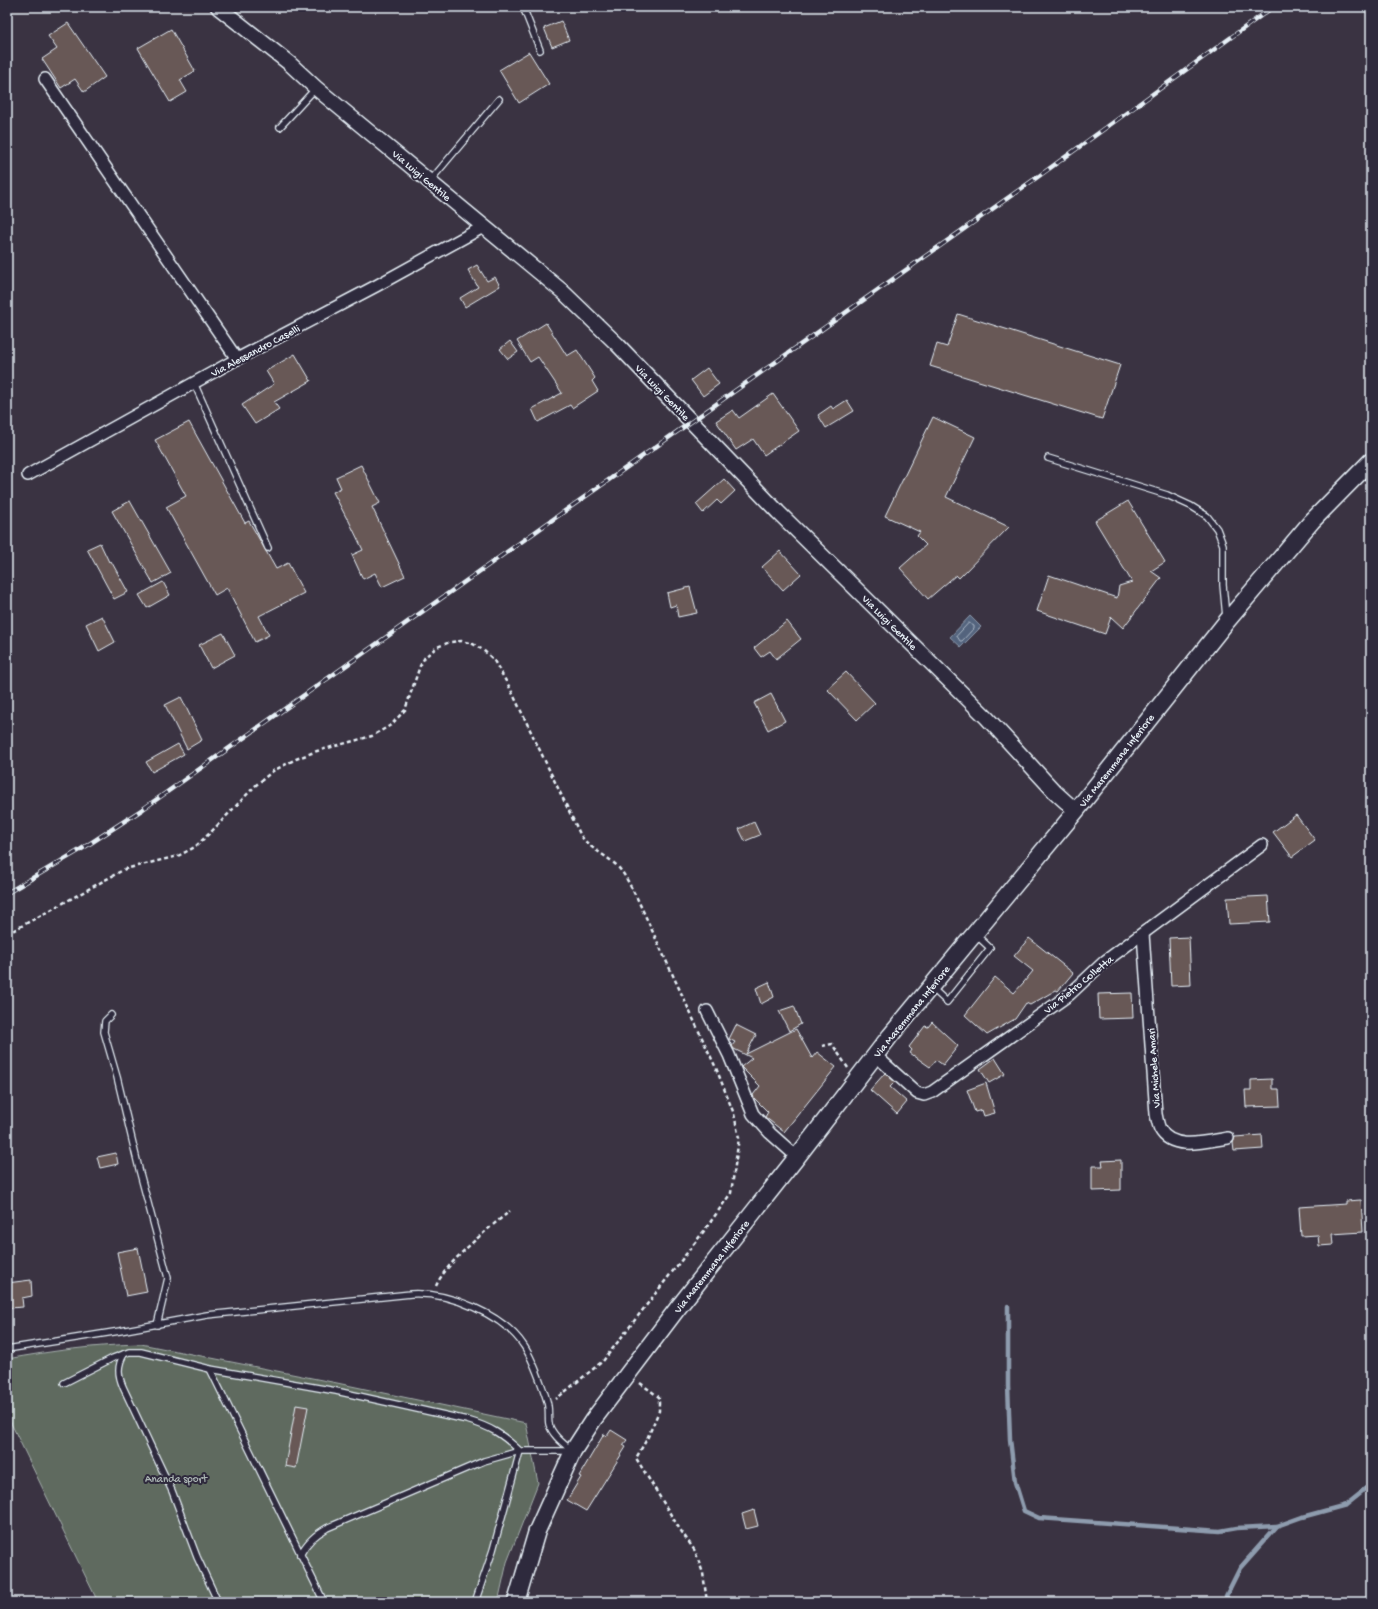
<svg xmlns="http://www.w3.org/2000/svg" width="1378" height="1609" viewBox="0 0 1378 1609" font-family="'Gochi Hand',sans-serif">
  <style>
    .green { fill: #5f6a5f; stroke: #a4aeac }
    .water { fill: #52637d; stroke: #8e9cae }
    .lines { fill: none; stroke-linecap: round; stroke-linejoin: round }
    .shore { stroke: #acb8c7; stroke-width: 1 }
    .stream { stroke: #8e9cae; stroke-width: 4.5 }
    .building { fill: #685856; stroke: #e8f1f8 }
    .service-casing { stroke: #e8f1f8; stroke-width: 8 }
    .minor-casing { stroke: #e8f1f8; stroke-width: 14 }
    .tertiary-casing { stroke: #e8f1f8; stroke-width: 17 }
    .secondary-casing { stroke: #e8f1f8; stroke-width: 19 }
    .path { stroke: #e8f1f8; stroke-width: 2.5; stroke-dasharray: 4 3; stroke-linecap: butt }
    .service { stroke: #2f2a3d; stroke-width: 5.5 }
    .minor { stroke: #2f2a3d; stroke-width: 11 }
    .tertiary { stroke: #2f2a3d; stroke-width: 14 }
    .secondary { stroke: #2f2a3d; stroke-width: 16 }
    .rail-casing { stroke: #e8f1f8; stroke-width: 4.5 }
    .rail { stroke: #2f2a3d; stroke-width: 3; stroke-dasharray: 9; stroke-linecap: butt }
    .labels { text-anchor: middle; stroke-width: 4; stroke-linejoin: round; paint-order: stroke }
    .street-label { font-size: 11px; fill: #e8f1f8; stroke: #2f2a3d }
    .park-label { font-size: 11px; fill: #aab4b3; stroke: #2f2a3d }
  </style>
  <rect width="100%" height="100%" fill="#3a3342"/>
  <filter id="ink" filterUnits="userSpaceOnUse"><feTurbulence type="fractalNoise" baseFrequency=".025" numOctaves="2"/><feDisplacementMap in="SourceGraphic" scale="8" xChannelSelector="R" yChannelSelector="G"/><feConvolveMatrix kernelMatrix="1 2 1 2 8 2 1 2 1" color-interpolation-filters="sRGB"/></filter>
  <g filter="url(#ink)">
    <!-- green -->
    <path class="green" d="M141,1344L337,1383L526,1423L538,1483L507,1562L498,1602H98L7,1415V1359C52,1351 95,1345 141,1344Z"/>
    <!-- water -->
    <polygon class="water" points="970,616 981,627 961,647 950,637"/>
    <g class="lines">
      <!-- shore -->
      <polygon class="shore" points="969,623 974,626 974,628 962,641 960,641 957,636"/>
      <!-- stream -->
      <g class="stream">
        <polyline points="1008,1306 1008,1385 1010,1439 1015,1482 1024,1511 1039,1518 1220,1531 1237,1528 1277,1526"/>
        <polyline points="1230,1602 1226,1596 1240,1568 1277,1526 1302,1517 1346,1505 1371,1485"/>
      </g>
    </g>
    <!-- building -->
    <g class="building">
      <polygon points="561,21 569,40 552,47 544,28"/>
      <polygon points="68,23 105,77 84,92 75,79 61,88 42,59 57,49 48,36"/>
      <polygon points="171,29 195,71 180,80 187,92 170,102 138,48"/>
      <polygon points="529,52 549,84 519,103 499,70"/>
      <polygon points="477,265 487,281 495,277 500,286 465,307 460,298 478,287 468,270"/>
      <polygon points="958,314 1120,365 1102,419 930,366 937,344 947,347"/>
      <polygon points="546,323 567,356 577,350 595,378 592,381 598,391 572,408 570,405 538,422 532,409 562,393 538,357 530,362 517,341"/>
      <polygon points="510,341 518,352 508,359 500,349"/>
      <polygon points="295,354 311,381 274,402 279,409 255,424 242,405 274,384 266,371"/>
      <polygon points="707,368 719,384 703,396 691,380"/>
      <polygon points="773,394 799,431 764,455 753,439 736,450 716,421 733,410 739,418"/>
      <polygon points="847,400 854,411 826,428 818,415 831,406 833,409"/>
      <polygon points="933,417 975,437 946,497 1009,527 959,578 956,575 928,599 900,568 926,545 917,536 920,532 885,516"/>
      <polygon points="189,422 245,523 249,521 276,569 288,563 304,593 259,616 269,635 255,642 227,588 215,595 166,507 186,496 155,440"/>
      <polygon points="361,465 380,503 372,507 405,576 382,587 375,573 363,579 352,555 363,550 348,519 347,519 333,492 341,488 336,477"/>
      <polygon points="724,479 735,491 721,504 717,500 703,513 696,504"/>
      <polygon points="130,501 171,573 153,583 112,511"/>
      <polygon points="1128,501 1165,562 1151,571 1161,578 1123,628 1111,617 1105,634 1037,611 1049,575 1117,598 1119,586 1132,582 1095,521"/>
      <polygon points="100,543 109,562 111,561 128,592 114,599 87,549"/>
      <polygon points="780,551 801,574 783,590 762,567"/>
      <polygon points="163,582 170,595 147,608 139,595"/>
      <polygon points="690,587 697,613 678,617 676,605 670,607 667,593"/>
      <polygon points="102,616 115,642 99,651 86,624"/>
      <polygon points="787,621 801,639 776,659 770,651 761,657 754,648"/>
      <polygon points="223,633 235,655 211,668 199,645"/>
      <polygon points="846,672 875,703 857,720 827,689"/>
      <polygon points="771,694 785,721 768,730 754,703"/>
      <polygon points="181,697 202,740 187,749 165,705"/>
      <polygon points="178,744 184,754 152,772 146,762"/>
      <polygon points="1296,815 1315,840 1292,857 1273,832"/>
      <polygon points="754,822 760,835 745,841 739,829"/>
      <polygon points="1268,896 1270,922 1229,924 1227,898"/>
      <polygon points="1189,937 1191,985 1171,986 1169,938"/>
      <polygon points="1029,938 1073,973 1058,991 1056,990 1030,1005 1026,1003 1015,1019 987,1035 965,1015 995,977 1014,993 1024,982 1033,971 1014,956"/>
      <polygon points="769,982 774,997 761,1004 756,988"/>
      <polygon points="1132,993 1133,1018 1099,1019 1098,994"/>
      <polygon points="794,1006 801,1024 789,1031 779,1011"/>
      <polygon points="932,1022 958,1046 943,1065 936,1060 930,1067 910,1053 912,1050 909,1047 925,1026 928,1027"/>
      <polygon points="736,1025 756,1035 746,1054 796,1029 812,1058 817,1052 836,1067 784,1132 765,1117 768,1112 754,1098 753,1095 760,1086 741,1067 752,1058 734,1049 732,1046 735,1042 729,1039"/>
      <polygon points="995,1058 1005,1074 989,1083 980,1069"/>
      <polygon points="885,1073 895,1082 890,1087 907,1102 897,1114 870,1090"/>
      <polygon points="1272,1079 1272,1089 1279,1089 1280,1106 1246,1107 1245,1090 1251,1090 1251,1080"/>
      <polygon points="986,1083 995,1113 984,1116 982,1110 975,1112 967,1090"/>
      <polygon points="1262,1135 1263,1149 1234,1151 1233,1143 1235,1137"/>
      <polygon points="116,1153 118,1164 100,1168 97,1157"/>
      <polygon points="1121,1160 1121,1190 1092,1191 1092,1166 1103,1166 1102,1161"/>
      <polygon points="1361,1200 1363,1232 1332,1234 1333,1245 1319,1246 1318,1235 1301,1236 1299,1207 1346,1204 1346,1201"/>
      <polygon points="138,1248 147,1292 126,1296 117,1252"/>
      <polygon points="31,1280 32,1296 22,1298 23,1307 10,1308 7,1283"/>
      <polygon points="296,1405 308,1407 296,1468 285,1466"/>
      <polygon points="611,1430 627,1440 623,1445 626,1447 586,1511 567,1500 581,1477 579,1476 604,1434 607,1436"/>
      <polygon points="754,1510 758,1526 746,1529 742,1514"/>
    </g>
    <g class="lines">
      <!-- service casing -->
      <g class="service-casing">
        <g id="service">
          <polyline points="523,7 540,50"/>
          <polyline points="280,127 316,88"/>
          <polyline points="430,181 499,99"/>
          <polyline points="194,383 268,548"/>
          <polyline points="1048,458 1167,495 1191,506 1207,516 1217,529 1223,545 1223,585 1226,617"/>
          <polyline points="932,988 947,1002 990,948 975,934"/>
          <polyline points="111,1015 105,1021 104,1032 117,1077 140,1173 168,1278 157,1325"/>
          <path d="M7,1349L120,1331L207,1315L411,1294C449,1292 503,1314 524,1346C532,1358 537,1372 542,1386C544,1392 547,1399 548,1406C549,1412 548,1419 549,1424C552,1435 563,1443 571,1450"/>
          <path d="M124,1354C117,1366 118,1375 123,1387L172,1491L197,1557L218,1602"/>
          <polyline points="210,1369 324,1602"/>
          <path d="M64,1383L113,1358L129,1352H141L210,1369L336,1391L467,1420C491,1427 502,1434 520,1451L493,1550L475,1602"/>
          <path d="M300,1555C307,1542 315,1535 327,1528L484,1461L520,1451H570"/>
        </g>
      </g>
      <!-- minor casing -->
      <g class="minor-casing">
        <g id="minor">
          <polyline points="45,79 237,359"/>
          <polyline points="28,475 237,359 376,286 483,227"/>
          <path d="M1143,934L1156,1114C1157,1119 1158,1125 1160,1129C1172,1152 1208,1141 1228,1138"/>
          <polyline points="707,1011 729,1055 753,1114 770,1133 797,1157"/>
          <polyline points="875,1055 917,1093 924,1095 932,1092 1070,994 1104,962 1262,845"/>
        </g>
      </g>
      <!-- tertiary casing -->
      <g class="tertiary-casing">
        <polyline id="tertiary" points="218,7 289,63 316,88 562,291 617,344 778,512 987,718 1055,792 1076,811"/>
      </g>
      <!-- secondary casing -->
      <g class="secondary-casing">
        <polyline id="secondary" points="516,1602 537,1531 573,1451 593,1420 677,1309 797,1157 890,1036 1076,811 1227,621 1312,521 1371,461"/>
      </g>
      <!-- path -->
      <g class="path">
        <path d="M7,934L125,869L178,856L195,847L212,831L256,785L273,771L296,759L317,751L372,736L391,725L405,710L420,666L425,657L437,647L450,642L462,641L473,644L483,650L493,659L510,688L580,834C588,848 603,853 615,864C625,873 630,886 637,898L716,1068L734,1114L739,1138L731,1193L704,1231L603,1361L556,1399"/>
        <polyline points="822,1046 832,1044 848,1068"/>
        <path d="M436,1286C447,1261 488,1229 510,1211"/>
        <polyline points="640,1383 659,1397 659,1411 647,1439 636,1458 679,1528 695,1551 703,1573 707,1602"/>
      </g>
      <!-- service -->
      <use href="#service" class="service"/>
      <!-- minor -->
      <use href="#minor" class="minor"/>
      <!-- tertiary -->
      <use href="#tertiary" class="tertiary"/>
      <!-- secondary -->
      <use href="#secondary" class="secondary"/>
      <!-- rail casing -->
      <g class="rail-casing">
        <polyline id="rail" points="7,893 80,850 143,809 1039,176 1273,7"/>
      </g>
      <!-- rail -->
      <use href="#rail" class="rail"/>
    </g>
  </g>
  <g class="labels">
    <!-- street labels -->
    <g class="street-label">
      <text transform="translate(422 175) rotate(40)" y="4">Via Luigi Gentile</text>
      <text transform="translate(255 350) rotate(-28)" y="4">Via Alessandro Caselli</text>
      <text transform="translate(663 392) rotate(46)" y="4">Via Luigi Gentile</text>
      <text transform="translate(890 622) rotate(45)" y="4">Via Luigi Gentile</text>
      <text transform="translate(1116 760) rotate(-52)" y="4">Via Maremmana Inferiore</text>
      <text transform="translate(1078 984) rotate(-39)" y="4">Via Pietro Colletta</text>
      <text transform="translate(911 1011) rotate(-51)" y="4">Via Maremmana Inferiore</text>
      <text transform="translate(1153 1068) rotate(-94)" y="4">Via Michele Amari</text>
      <text transform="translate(711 1266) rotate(-52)" y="4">Via Maremmana Inferiore</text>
    </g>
    <!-- park labels -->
    <g class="park-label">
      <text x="176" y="1482">Ananda sport</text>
    </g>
  </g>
  <!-- margin -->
  <rect width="1378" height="1609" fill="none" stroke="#2f2a3d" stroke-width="24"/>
  <rect x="12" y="12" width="1354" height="1585" fill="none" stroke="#e8f1f8" stroke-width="1.5" filter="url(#ink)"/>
</svg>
